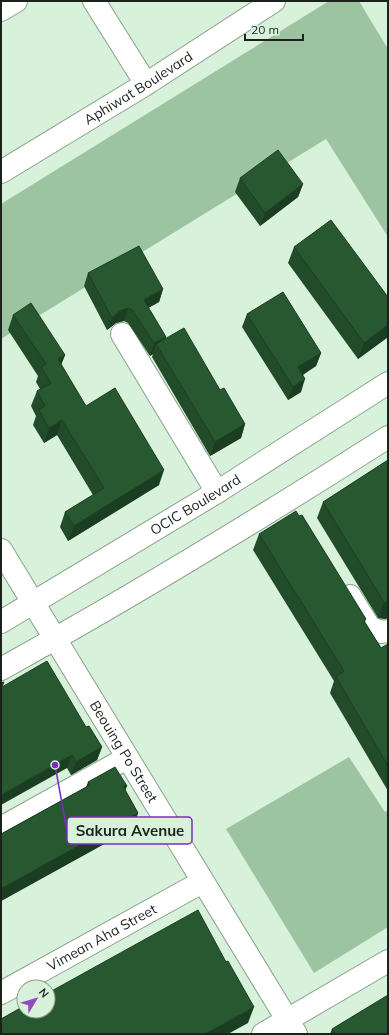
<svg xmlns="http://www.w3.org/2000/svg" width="389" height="1035" viewBox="0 0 389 1035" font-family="Mulish,sans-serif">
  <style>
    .green { fill: #9dc4a1 }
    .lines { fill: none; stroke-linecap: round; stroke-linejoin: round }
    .minor-casing { stroke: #8aa18c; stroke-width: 24 }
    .minor { stroke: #fff; stroke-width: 22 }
    .wall { fill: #224c29 }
    .shaded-wall { fill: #1b3e22 }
    .building { fill: #275830; stroke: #1b3e22 }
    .labels { text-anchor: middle; stroke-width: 4; stroke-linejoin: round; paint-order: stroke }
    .street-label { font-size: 14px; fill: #1a231b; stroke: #d8f1da }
    .leader { fill: none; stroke: #7b2cbf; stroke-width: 1.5 }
    .callout-dot { fill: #7b2cbf; stroke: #d8f1da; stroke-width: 1.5 }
    .callout { fill: #d8f1da; stroke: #7b2cbf; stroke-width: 1.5 }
    .callout-label { font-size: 15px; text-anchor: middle; font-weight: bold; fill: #1a231b }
  </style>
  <rect width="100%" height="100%" fill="#d8f1da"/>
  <!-- green -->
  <g class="green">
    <polygon points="329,1 359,1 388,49 388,237 326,139 1,339 1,204"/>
    <polygon points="349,757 385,812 388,810 388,927 314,973 226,829"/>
  </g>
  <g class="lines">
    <!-- minor casing -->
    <g class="minor-casing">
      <g id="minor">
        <polyline points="94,1 146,84"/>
        <polyline points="1,10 16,1"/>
        <path id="s1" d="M1,172L146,84L274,1"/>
        <polyline points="122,334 217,492"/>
        <path id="s2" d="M1,550L296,1034"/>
        <polyline points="350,596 370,628 382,632 388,631"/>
        <path id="s3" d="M1,622L217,492L388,383"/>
        <path d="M1,669C133,596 261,518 388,437"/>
        <polyline points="1,828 127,758"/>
        <path id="s4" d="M1,993L202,882"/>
        <polyline points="263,1034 388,961"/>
      </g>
    </g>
    <!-- minor -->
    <use href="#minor" class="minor"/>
  </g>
  <!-- wall -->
  <g class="wall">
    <polygon points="240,178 303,184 298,197 260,226 235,192"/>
    <polygon points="294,247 388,297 388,337 358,359 288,263"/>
    <polygon points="88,273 163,289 159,302 148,308 166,337 165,339 220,390 245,424 241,438 210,456 152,357 153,354 150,356 128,323 124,321 116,323 107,330 84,286"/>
    <polygon points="247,314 321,353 316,366 303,375 301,392 288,400 242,327"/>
    <polygon points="13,315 65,355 61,365 86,406 159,485 68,541 60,527 65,512 93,495 57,435 44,443 33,425 36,416 31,406 37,391 40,389 36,382 38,376 8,330"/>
    <polygon points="388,460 386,619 378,618 317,518 323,502"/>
    <polygon points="259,534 366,619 365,622 381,648 388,644 388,791 330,693 334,681 253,550"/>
    <polygon points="2,687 86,727 102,747 97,760 71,775 67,768"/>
    <polygon points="88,782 127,786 125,790 138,813 133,828 1,901 1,834 86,787"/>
    <polygon points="332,1029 388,1034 330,1034"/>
  </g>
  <!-- shaded-wall -->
  <g class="shaded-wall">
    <polygon points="303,184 298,197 260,226 265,213"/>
    <polygon points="163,289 159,302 139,313 144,300"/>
    <polygon points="128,308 124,321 116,323 107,330 112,318 120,311"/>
    <polygon points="388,325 388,337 358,359 364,343"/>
    <polygon points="166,337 161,349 156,344 153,354 150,356 154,343"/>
    <polygon points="321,353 316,366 293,380 298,367"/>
    <polygon points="65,355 59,370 58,359"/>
    <polygon points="305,379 301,392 288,400 293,387"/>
    <polygon points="62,420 57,435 44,443 49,428"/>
    <polygon points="245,424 241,438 210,456 215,442"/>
    <polygon points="164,470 159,485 68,541 74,526"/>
    <polygon points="384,602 388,602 388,617 386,619 378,618"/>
    <polygon points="102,747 97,760 71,775 76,762"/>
    <polygon points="72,755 67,768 1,805 1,795"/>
    <polygon points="123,786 127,786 121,801"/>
    <polygon points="138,813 133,828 1,901 1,889"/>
    <polygon points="254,1007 248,1023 228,1034 205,1034"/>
  </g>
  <!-- building -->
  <g class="building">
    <polygon points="278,150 303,184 265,213 240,178"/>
    <polygon points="331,220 388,297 388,325 364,343 294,247"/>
    <polygon points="139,246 163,289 144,300 166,337 154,343 133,311 128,308 120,311 112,318 88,273"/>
    <polygon points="283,292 321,353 298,367 305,379 293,387 247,314"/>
    <polygon points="31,303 65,355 58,359 86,406 115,388 164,470 74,526 65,512 104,488 62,420 49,428 39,410 45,406 37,391 51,383 41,367 46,364 13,315"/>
    <polygon points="184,328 220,390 224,388 245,424 215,442 156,344"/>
    <polygon points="388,460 388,602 384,602 323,502"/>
    <polygon points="296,511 299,516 302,515 366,619 364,621 381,648 388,644 388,766 336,677 344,671 259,534"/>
    <polygon points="47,661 86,727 89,726 102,747 76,762 72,755 1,795 1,683 4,682 2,687"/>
    <polygon points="115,767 127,786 123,786 138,813 1,889 1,834 90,785 88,782"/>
    <polygon points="198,910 226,962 228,961 254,1007 205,1034 1,1034 1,1019 24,1006 24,1011 48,1011 48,993"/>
    <polygon points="388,995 388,1034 335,1034 332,1029"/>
  </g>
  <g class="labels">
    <!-- street labels -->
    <g class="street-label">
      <text dy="5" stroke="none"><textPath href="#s1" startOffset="161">Aphiwat Boulevard</textPath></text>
      <text dy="5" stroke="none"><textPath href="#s3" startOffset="227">OCIC Boulevard</textPath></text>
      <text dy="5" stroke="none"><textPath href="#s2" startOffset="236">Beouing Po Street</textPath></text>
      <text dy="5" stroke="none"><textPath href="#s4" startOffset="115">Vimean Aha Street</textPath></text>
    </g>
  </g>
  <!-- callouts -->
  <path class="leader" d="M55 765L67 831"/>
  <circle class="callout-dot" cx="55" cy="765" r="4"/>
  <rect class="callout" x="67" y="817" width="125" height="27" rx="4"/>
  <g class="callout-label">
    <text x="130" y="836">Sakura Avenue</text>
  </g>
  <!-- border -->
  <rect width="389" height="1035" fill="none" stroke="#1a231b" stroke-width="4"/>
  <!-- north arrow -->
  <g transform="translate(36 999) rotate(52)"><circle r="19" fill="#d8f1da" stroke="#8c9f8e"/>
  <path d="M0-3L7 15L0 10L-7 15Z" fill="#964bbd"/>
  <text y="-6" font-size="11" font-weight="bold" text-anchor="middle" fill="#1a231b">N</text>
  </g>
  <!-- scale -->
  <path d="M245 34v6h58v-6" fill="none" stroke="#1a231b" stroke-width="2"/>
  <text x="251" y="34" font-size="12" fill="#1a231b" stroke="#d8f1da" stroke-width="3" paint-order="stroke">20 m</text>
</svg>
